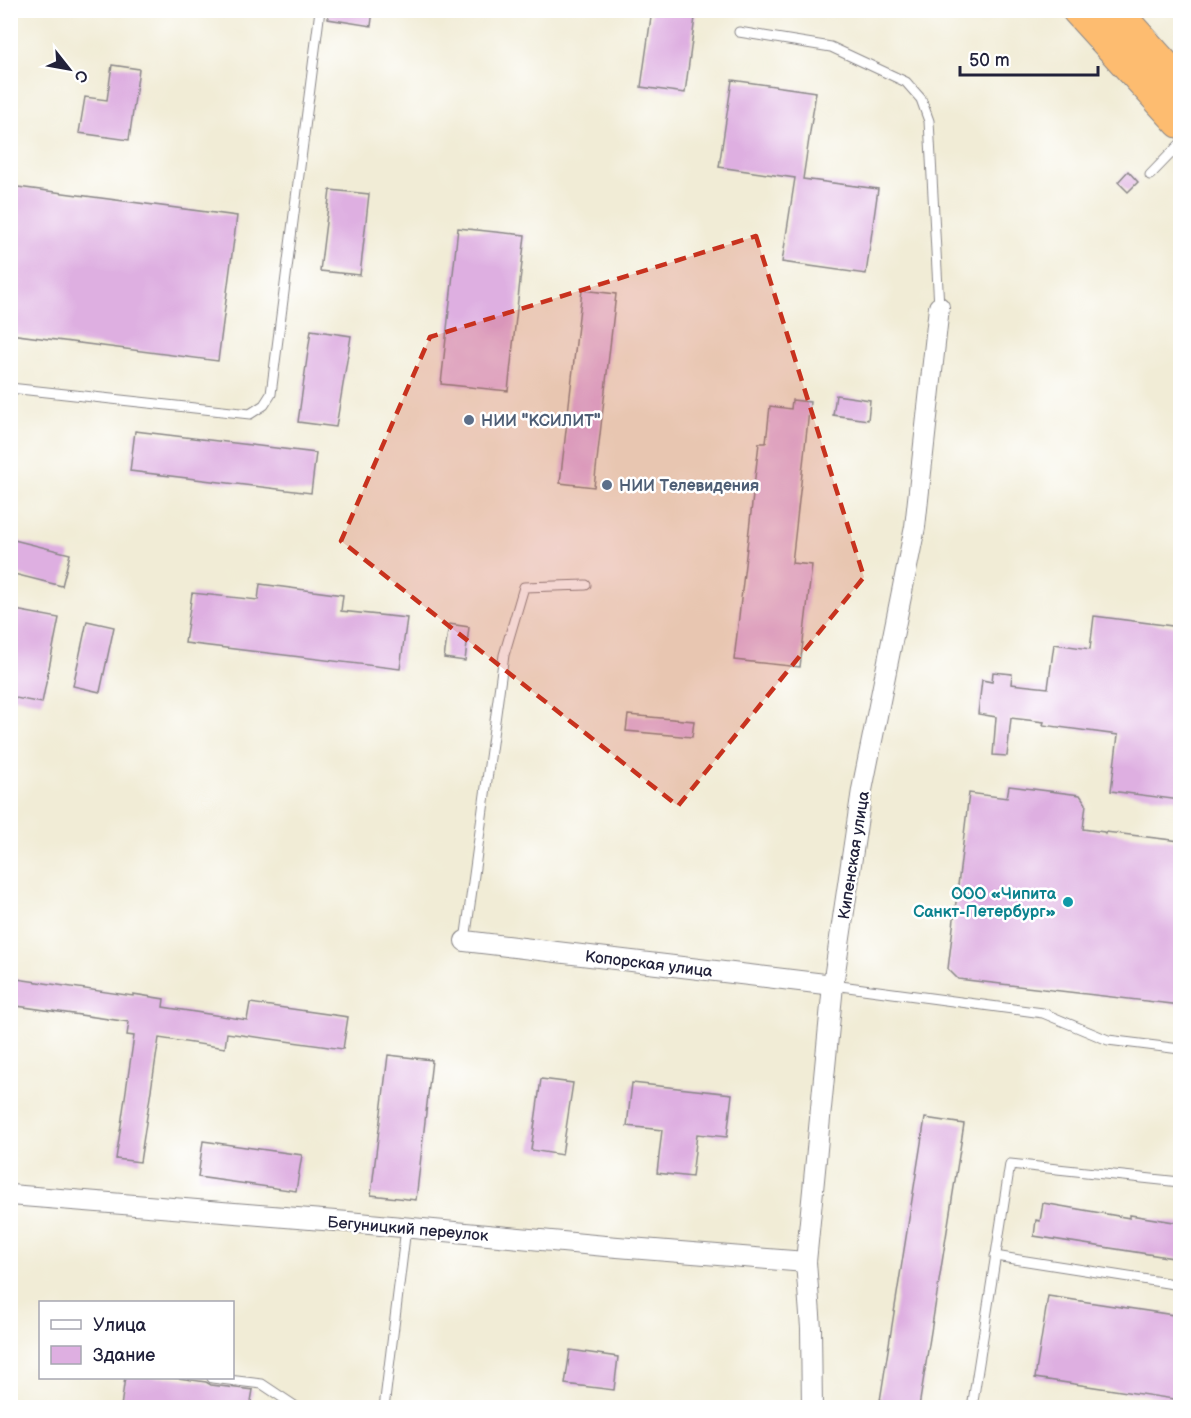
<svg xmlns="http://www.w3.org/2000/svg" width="1191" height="1418" viewBox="0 0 1191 1418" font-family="'Balsamiq Sans',sans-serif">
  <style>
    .building { fill: #deafe1 }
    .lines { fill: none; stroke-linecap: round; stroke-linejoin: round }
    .service-casing { stroke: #8a8788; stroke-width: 11 }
    .minor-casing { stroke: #8a8788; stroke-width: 22 }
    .trunk-casing { stroke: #8a8788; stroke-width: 34 }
    .service { stroke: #fff; stroke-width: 9 }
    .minor { stroke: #fff; stroke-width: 20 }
    .trunk { stroke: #fdbc70; stroke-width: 32 }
    .marked { fill: #c8321e; fill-opacity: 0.2; stroke: #c8321e; stroke-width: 4.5; stroke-dasharray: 12 8; stroke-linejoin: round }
    .service-dot { fill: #5c6f8a; stroke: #fff; stroke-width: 2 }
    .culture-dot { fill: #0f9aa8; stroke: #fff; stroke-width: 2 }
    .labels { text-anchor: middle; stroke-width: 5; stroke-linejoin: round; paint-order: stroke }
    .service-label { font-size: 16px; font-weight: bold; fill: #4e5e75; stroke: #fff; text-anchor: start }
    .street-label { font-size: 16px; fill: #22223b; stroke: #fff }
    .culture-label { font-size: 16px; font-weight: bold; fill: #0d838f; stroke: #fff; text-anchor: end }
  </style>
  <rect width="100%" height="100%" fill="#fff"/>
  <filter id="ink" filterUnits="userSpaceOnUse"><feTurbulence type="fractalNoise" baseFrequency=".0167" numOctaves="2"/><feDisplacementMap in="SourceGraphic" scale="12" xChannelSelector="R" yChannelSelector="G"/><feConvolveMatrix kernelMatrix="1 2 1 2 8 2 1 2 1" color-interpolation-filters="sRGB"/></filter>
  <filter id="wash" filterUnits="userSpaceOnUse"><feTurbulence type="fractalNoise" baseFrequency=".008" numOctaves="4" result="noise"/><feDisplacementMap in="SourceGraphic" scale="24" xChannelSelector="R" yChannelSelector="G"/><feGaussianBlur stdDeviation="1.35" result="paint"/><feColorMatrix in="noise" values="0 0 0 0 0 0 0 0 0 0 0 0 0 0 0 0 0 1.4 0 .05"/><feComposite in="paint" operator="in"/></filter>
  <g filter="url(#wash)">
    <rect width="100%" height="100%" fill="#f1ecd6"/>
    <g id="blocks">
      <!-- building -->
      <g class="building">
        <polygon points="328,10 373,10 371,26 328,19"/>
        <polygon points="652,10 696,10 685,93 641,87"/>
        <polygon points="112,65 139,69 129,140 79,133 85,97 107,100"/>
        <polygon points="732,80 816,92 803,179 878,189 866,274 782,262 795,178 719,167"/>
        <polygon points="1128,171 1138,182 1128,192 1118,182"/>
        <polygon points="10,186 237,216 218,361 10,334"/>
        <polygon points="330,190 369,194 360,275 320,271"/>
        <polygon points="458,228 525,235 508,391 441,384"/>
        <polygon points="582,290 616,294 594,487 560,483"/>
        <polygon points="311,330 351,336 336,427 298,422"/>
        <polygon points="836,395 870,400 868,420 833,415"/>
        <polygon points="792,400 810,402 792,563 812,565 800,667 734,660 759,443 766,443 770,406 791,409"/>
        <polygon points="135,431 316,453 311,493 130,471"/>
        <polygon points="10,539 70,554 62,586 10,573"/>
        <polygon points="260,584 343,595 341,611 407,618 400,669 185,643 192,593 258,600"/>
        <polygon points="10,609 59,618 42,703 10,697"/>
        <polygon points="1094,616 1180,627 1180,800 1111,791 1118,735 1043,725 1044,722 1011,718 1007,756 993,755 996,717 978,714 982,680 992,682 993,672 1012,674 1011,684 1048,688 1054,644 1090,649"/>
        <polygon points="87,621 114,627 100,692 73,686"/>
        <polygon points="449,624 469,627 465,661 444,658"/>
        <polygon points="628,715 694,721 692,737 626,731"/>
        <polygon points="1009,786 1080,795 1086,804 1083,829 1104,832 1105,834 1106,832 1180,841 1180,1005 958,979 948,969 969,793 1007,798"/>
        <polygon points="10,978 133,996 133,994 164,999 163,1007 247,1020 250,1003 348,1017 343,1049 227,1033 225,1048 159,1038 140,1162 116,1159 134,1036 127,1035 129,1022 10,1005"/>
        <polygon points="388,1055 432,1060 416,1200 371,1195"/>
        <polygon points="541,1079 573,1083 562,1155 531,1150"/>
        <polygon points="632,1083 732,1094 727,1137 697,1134 692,1177 657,1173 662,1130 627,1126"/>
        <polygon points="925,1118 964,1124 919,1407 879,1407"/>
        <polygon points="203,1141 302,1155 296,1191 198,1177"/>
        <polygon points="1043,1203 1130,1218 1130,1215 1180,1223 1180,1259 1034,1236 1036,1220 1040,1221"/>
        <polygon points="1048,1296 1180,1316 1180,1400 1035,1378"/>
        <polygon points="570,1350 618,1357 614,1390 565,1384"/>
        <polygon points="125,1377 171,1377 206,1382 211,1385 253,1390 250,1407 121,1407"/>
      </g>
    </g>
  </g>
  <g filter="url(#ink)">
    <use href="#blocks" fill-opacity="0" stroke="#8a8788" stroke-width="1.5"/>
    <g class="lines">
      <!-- service casing -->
      <g class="service-casing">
        <g id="service">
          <polyline points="739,32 831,47 906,82 921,99 929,121 939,307"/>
          <polyline points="1150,175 1180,144"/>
          <polyline points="10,388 250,414 264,405 271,394 320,10"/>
          <polyline points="465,941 504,655 524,587 586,585"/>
          <polyline points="833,985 1043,1013 1108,1040 1180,1049"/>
          <polyline points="995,1256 1180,1285"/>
          <polyline points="212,1378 262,1384 298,1408"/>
          <polyline points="384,1408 406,1228"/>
          <polyline points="972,1408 1010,1164 1180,1182"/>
        </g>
      </g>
      <!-- minor casing -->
      <g class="minor-casing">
        <g id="minor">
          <polyline points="465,941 833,985"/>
          <polyline points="10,1195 348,1222 605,1246 806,1262"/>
          <polyline points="812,1408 811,1328 806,1262 833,985 862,790 915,527 939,307"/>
        </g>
      </g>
      <!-- trunk casing -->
      <g class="trunk-casing">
        <g id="trunk">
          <polyline points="1078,10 1180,122"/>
          <polyline points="1114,10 1180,83"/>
        </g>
      </g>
      <!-- service -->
      <use href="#service" class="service"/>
      <!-- minor -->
      <use href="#minor" class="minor"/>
      <!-- trunk -->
      <use href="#trunk" class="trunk"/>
    </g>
  </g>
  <!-- marked area -->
  <path class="marked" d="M756,236L864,577L678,806L341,541L430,337Z"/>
  <!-- markers -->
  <g class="service-dot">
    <circle cx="469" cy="420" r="6"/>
    <circle cx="607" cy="485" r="6"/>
  </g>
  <circle class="culture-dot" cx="1068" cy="902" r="6"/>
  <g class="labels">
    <!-- service labels -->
    <g class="service-label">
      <text x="481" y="426">НИИ "КСИЛИТ"</text>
      <text x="619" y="491">НИИ Телевидения</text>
    </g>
    <!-- street labels -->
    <g class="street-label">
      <text transform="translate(853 855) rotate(-81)" y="6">Кипенская улица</text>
      <text transform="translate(649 963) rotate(7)" y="6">Копорская улица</text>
      <text transform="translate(408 1228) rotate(5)" y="6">Бегуницкий переулок</text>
    </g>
    <!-- culture labels -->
    <g class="culture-label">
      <text x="1056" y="899">ООО «Чипита<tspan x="1056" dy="18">Санкт-Петербург»</tspan></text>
    </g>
  </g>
  <!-- margin -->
  <rect width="1191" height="1418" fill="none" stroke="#fff" stroke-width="36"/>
  <!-- legend -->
  <rect x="39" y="1301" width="195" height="78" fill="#ffffff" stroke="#a7a7b1" stroke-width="1.5"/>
  <rect x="51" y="1320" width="30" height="9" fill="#ffffff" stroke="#a7a7b1" stroke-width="1.5"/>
  <text x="93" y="1331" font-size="18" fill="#22223b">Улица</text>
  <rect x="51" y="1346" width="30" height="18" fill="#deafe1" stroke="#a7a7b1" stroke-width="1.5"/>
  <text x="93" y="1361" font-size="18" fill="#22223b">Здание</text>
  <!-- north arrow -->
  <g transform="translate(69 69) rotate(121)" stroke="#ffffff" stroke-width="4.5" paint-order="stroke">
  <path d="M0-4.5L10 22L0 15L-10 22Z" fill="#22223b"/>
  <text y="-9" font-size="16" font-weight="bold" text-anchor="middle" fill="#22223b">С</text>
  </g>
  <!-- scale -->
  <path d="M960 66v9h138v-9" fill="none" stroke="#22223b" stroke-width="3"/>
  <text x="969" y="66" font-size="18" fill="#22223b" stroke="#ffffff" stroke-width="4.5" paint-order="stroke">50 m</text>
</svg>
